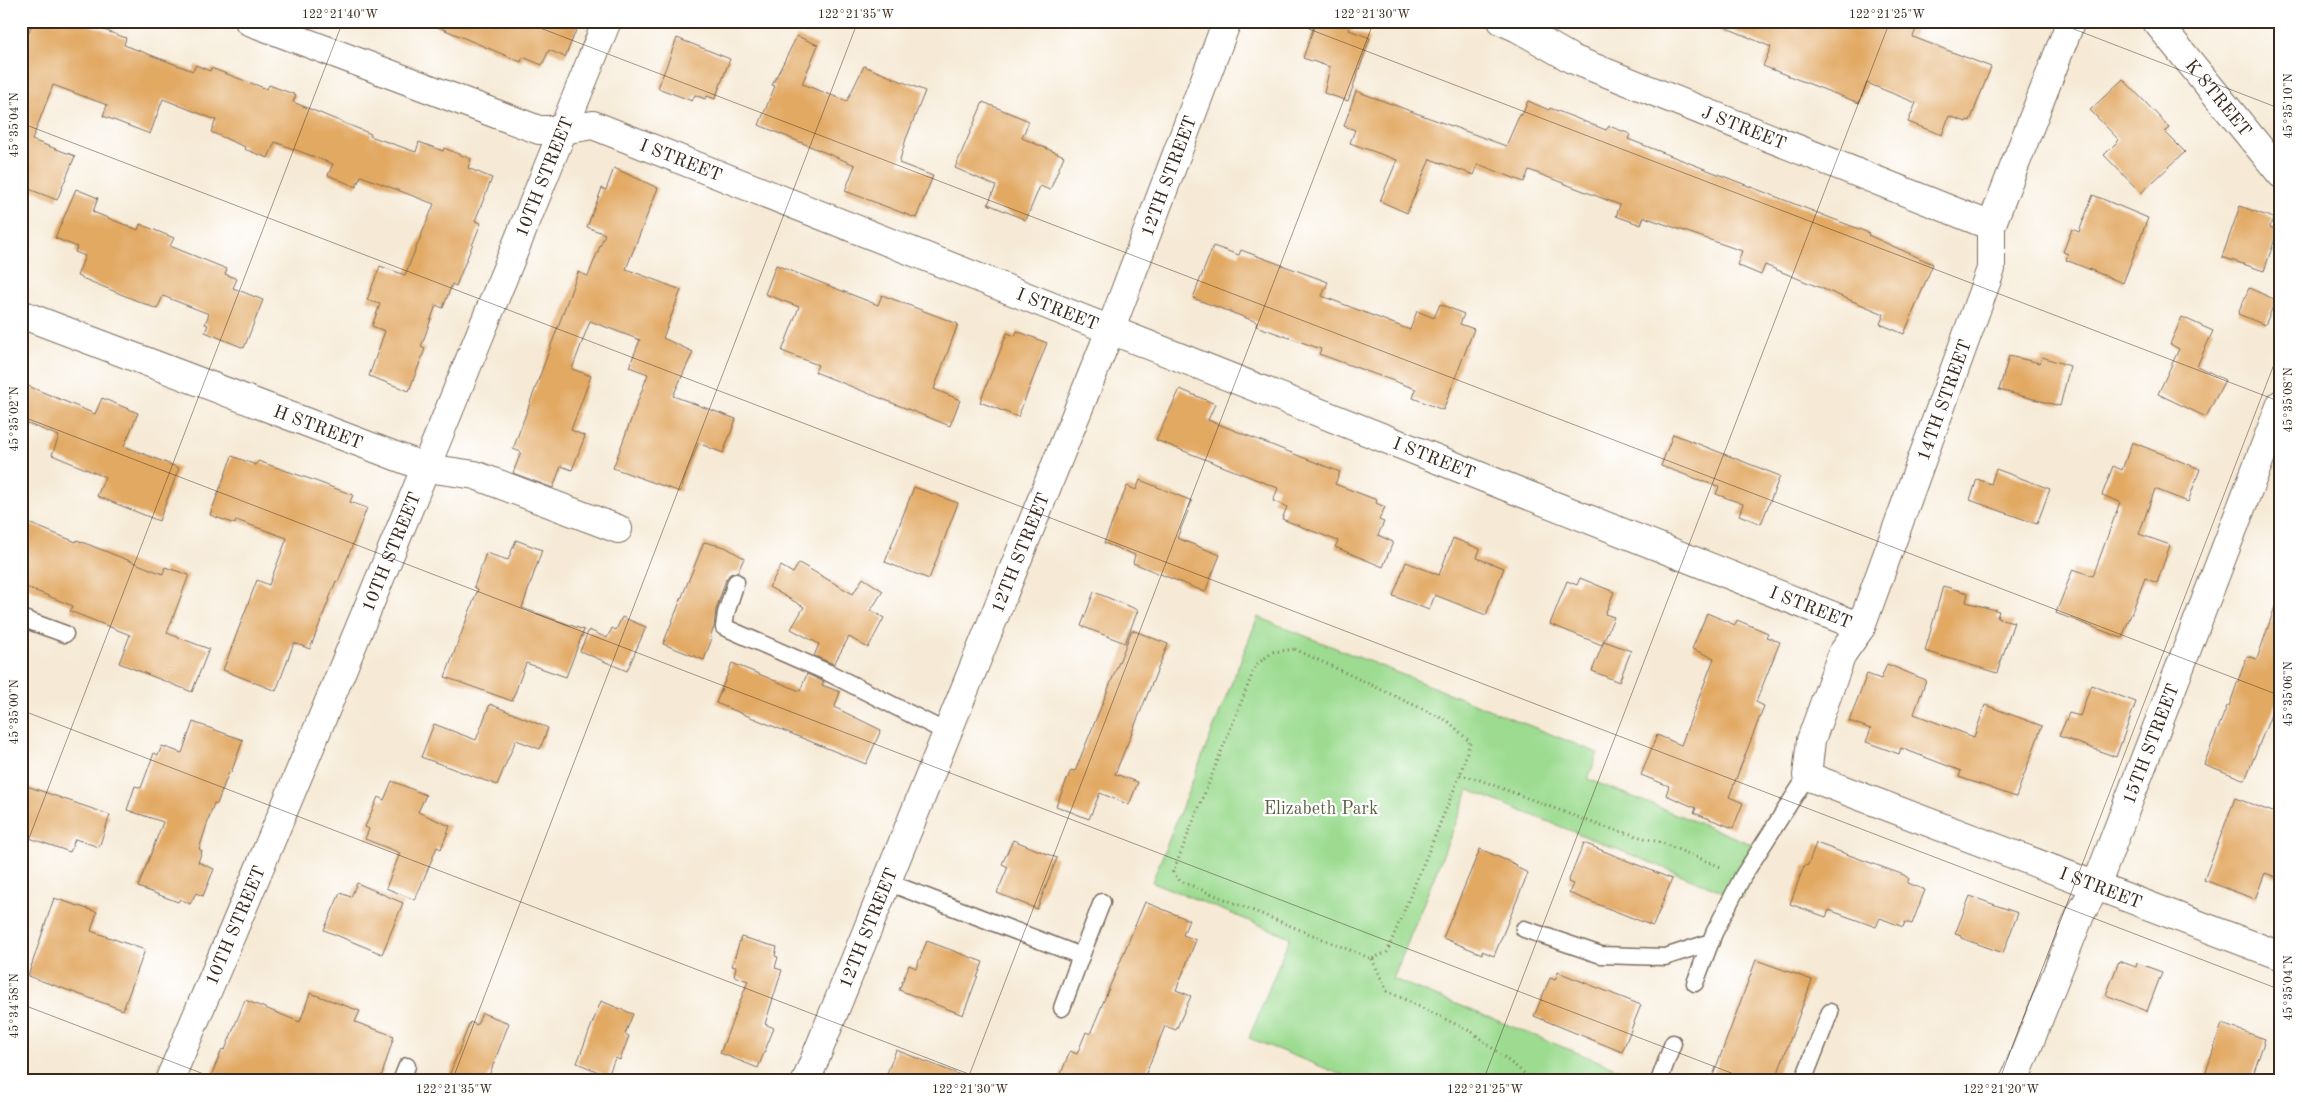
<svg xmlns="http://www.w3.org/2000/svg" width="2302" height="1102" viewBox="0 0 2302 1102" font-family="'Old Standard TT',serif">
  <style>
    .green { fill: #9cdb90; stroke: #6c8257 }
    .building { fill: #e2a964 }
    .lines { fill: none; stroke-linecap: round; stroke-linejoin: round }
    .lane-casing { stroke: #7c6d5e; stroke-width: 19 }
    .street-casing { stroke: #7c6d5e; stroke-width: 30 }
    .path { stroke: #7c6d5e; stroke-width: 3; stroke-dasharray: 1 4; stroke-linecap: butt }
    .lane { stroke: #fff; stroke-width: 16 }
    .street { stroke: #fff; stroke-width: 28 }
    .ticks { fill: none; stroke: #3b2a1e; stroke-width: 1; stroke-opacity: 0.45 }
    .labels { text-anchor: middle; stroke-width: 4.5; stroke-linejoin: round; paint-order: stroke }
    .street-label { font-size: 18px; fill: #3b2a1e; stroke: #fff }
    .park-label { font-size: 18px; fill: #585f40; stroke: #fff }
    .neatline { fill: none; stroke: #3b2a1e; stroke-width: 2 }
    .ticks-label { font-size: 12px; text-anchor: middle; fill: #3b2a1e }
  </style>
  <rect width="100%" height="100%" fill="#fff"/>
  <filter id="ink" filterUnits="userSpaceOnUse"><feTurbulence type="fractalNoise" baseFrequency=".02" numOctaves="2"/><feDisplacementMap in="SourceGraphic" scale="10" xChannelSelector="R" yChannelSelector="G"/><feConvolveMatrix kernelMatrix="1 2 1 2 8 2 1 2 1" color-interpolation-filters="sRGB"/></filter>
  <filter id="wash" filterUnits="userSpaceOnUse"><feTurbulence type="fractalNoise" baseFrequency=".0096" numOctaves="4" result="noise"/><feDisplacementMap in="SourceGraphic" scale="20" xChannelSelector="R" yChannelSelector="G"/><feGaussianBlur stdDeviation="1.12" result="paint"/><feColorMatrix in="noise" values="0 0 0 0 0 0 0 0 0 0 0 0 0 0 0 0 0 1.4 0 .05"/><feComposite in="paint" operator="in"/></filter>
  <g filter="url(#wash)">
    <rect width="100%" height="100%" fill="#f6ead6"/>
    <!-- green -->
    <polygon class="green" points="1258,617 1598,753 1588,779 1761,848 1742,899 1469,790 1393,979 1648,1081 1357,1081 1249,1038 1290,937 1152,882"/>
    <g id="blocks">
      <!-- building -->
      <g class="building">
        <polygon points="33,21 79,21 126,38 124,45 193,71 196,65 210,71 211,68 267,89 269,85 296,95 293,102 371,134 370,136 416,152 419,142 443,151 444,148 471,159 468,168 492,178 475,221 481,223 456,286 452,284 443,308 436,305 421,347 425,349 409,391 369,376 385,331 372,326 380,304 367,300 380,266 405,275 434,204 361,176 356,187 328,175 333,164 275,142 268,158 244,149 245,147 211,132 216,120 163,99 150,134 103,116 107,105 53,85 32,140 75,156 57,200 21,186 21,51"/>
        <polygon points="424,21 580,21 565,57 549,50 542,65 523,57 521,62"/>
        <polygon points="1316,21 1353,21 1349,30 1370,38 1348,101 1324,93 1330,67 1303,58"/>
        <polygon points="1711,21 1919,21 1913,37 1991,67 1970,121 1967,120 1966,122 1949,116 1942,135 1908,122 1916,103 1867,83 1859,103 1763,66 1771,47"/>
        <polygon points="797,36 818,45 802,84 847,101 864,66 925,91 906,139 899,163 933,176 916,218 845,191 855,165 759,125 775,86 772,85"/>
        <polygon points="677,38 730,59 715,99 707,96 705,99 695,95 692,101 658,88"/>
        <polygon points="2123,79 2170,128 2165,132 2185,152 2141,193 2104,155 2119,140 2090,110"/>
        <polygon points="1356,91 1506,146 1520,114 1522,115 1528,101 1549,110 1550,108 1606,130 1609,126 1630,134 1628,139 1869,233 1868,235 1933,264 1904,334 1880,324 1884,314 1765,265 1761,275 1737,265 1742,251 1644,217 1641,225 1616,216 1620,205 1529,170 1524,182 1478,164 1474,175 1430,159 1407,213 1380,201 1397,160 1350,143 1355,130 1344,126"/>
        <polygon points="983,102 1029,121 1022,138 1064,156 1050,190 1040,186 1026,220 988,204 996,186 955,168"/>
        <polygon points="614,168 658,188 626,269 681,290 663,338 693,352 673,396 736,419 723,453 698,443 680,492 613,468 648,374 629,367 640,340 590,321 572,369 591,376 571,430 585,436 572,470 561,466 553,488 513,473 521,452 513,449 578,272 588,276 605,234 587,227 602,188 606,190"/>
        <polygon points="76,189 98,198 93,212 138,230 140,224 174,238 170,246 227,269 225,274 237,279 233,288 263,300 244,348 205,332 208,325 205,324 209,314 163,296 157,309 77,276 85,256 75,252 77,247 55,238"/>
        <polygon points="2093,195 2148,218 2123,283 2066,260 2068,254 2063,252 2072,229 2079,232"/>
        <polygon points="2240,206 2273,218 2270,227 2278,230 2264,271 2222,257"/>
        <polygon points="1213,246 1239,255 1241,250 1328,282 1322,296 1410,330 1417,311 1434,318 1440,304 1464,314 1460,324 1474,329 1443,410 1413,398 1416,389 1319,354 1321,349 1256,326 1257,322 1193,298"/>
        <polygon points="776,265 878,305 882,295 958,324 934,389 960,400 950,426 815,372 818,365 782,351 799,307 765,294"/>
        <polygon points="2249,288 2276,300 2265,325 2238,314"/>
        <polygon points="2182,317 2213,331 2197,366 2225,380 2206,417 2158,394 2179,349 2170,344"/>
        <polygon points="1017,331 1047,343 1018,417 980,402 1007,333 1015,336"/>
        <polygon points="2009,356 2040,363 2042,357 2070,366 2060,406 1999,390"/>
        <polygon points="21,383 95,414 102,398 138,413 124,446 179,468 159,521 97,496 105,477 52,455 59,436 21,421"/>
        <polygon points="1180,389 1215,404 1208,420 1340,472 1335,484 1377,500 1376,503 1385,507 1379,520 1384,522 1378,535 1393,542 1383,567 1335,547 1338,541 1282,519 1287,507 1273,501 1278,488 1156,440"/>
        <polygon points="1673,434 1780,476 1761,524 1739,515 1743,504 1716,494 1719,487 1661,466"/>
        <polygon points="2132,442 2200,469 2188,502 2155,489 2139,534 2170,545 2157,583 2145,578 2122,638 2056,613 2073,569 2093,576 2120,502 2102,495 2113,466 2122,470"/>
        <polygon points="232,456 256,465 258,461 310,479 353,495 350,502 367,508 338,582 336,581 310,649 294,643 276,691 223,670 257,580 269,585 287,538 236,520 235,524 210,515"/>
        <polygon points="1996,469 2050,489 2037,524 1970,500 1977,479 1991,484"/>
        <polygon points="1140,480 1192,501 1177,538 1220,555 1205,592 1133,563 1135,555 1104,543 1127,486 1136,490"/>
        <polygon points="914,487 958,503 929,579 885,562"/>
        <polygon points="21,520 76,542 77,540 163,574 165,567 189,575 167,633 209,649 192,692 119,663 130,635 70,611 73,606 21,585"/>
        <polygon points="1453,538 1480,549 1477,558 1504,568 1486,615 1435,595 1429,610 1393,596 1406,562 1439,575"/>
        <polygon points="516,540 542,550 522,608 584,630 566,677 526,663 512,701 445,677 478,589 474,587 486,553 508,560"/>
        <polygon points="704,542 725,547 744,558 738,572 730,574 726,579 716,610 714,627 710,637 712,638 704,660 663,644"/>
        <polygon points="799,563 853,594 863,578 883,591 871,610 884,618 868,648 849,637 834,664 814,656 819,644 791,629 804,607 769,587 781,566 793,573"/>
        <polygon points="1580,578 1614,592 1605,614 1614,617 1602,645 1550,624 1567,581 1577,585"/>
        <polygon points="1943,586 1968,593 1966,602 1999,611 1997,618 2014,622 1997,673 1925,651"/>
        <polygon points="1094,592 1138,610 1125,643 1081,626"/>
        <polygon points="2277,601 2281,602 2281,690 2245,780 2204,764 2227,706 2229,706 2247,656 2257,659"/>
        <polygon points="1707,613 1735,625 1737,620 1768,633 1766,637 1780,642 1756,702 1764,706 1729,797 1743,803 1733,828 1694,813 1696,808 1666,795 1669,786 1641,775 1657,735 1681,745 1714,658 1692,649"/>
        <polygon points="622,617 646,627 627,671 580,651 589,630 607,638 612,628 616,630"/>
        <polygon points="1132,630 1168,644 1115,774 1138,782 1129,805 1100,793 1089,819 1056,806 1071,770 1075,771"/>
        <polygon points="1604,641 1631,651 1619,682 1592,671"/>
        <polygon points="732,663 800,691 807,674 824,682 822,685 840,692 835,706 836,708 881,730 866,764 716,703"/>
        <polygon points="1887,664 1926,680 1914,714 1974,737 1985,705 2042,726 2016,797 1959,777 1961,771 1901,748 1899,754 1866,742 1871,729 1849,721 1867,674 1881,679"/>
        <polygon points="2091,685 2136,702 2116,757 2059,736 2069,713 2080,716"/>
        <polygon points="490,704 548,728 540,749 516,740 497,785 421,757 434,724 476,740"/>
        <polygon points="193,722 243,740 231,773 229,772 217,804 214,803 199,849 202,851 198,862 214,869 203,896 196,893 190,904 180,899 178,902 138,887 163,822 127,810 135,786 141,788 154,753 158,755 162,746 182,753"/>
        <polygon points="392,781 426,795 418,812 450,826 441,849 437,847 415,900 386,888 400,853 365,839 369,829 365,827 378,797 384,800"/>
        <polygon points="21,784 110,815 99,847 75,839 70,852 21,835"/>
        <polygon points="2235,798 2281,815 2281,879 2265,873 2255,899 2204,880"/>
        <polygon points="1013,840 1057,858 1037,909 997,893 1008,867 1002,864"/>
        <polygon points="1584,843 1672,879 1653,926 1569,893 1573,884 1568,882"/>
        <polygon points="1816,843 1904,875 1909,879 1907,883 1925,890 1912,924 1905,922 1903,927 1880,918 1876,927 1829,910 1826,917 1790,904 1804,866 1808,865"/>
        <polygon points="1480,849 1517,865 1516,867 1528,873 1494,956 1482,951 1482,954 1443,938"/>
        <polygon points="357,883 403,903 382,954 324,930 340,893 351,897"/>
        <polygon points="1970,896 2018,913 2003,953 1961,938 1961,936 1955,934"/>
        <polygon points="54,898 97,912 91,931 145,950 123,1010 28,976"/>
        <polygon points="1145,902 1189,920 1183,935 1196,940 1176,990 1191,996 1176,1030 1165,1026 1143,1081 1058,1081 1070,1051 1077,1054 1086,1032 1090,1034"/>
        <polygon points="741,937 777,947 775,956 778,957 775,968 782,970 765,1024 774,1028 758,1068 720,1053 748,981 734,976 736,967 732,966"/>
        <polygon points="927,941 983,962 963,1015 899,990 909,965 916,968"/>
        <polygon points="1756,960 1812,980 1778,1073 1773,1081 1711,1081"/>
        <polygon points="2119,961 2136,967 2137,963 2162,972 2147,1011 2106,995"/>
        <polygon points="1558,972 1641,1005 1622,1052 1534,1016 1550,978 1555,980"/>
        <polygon points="310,993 360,1011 355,1022 394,1036 380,1081 209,1081 222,1049 225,1050 245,1000 300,1022"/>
        <polygon points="601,1001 633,1014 625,1034 629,1036 620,1060 615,1058 608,1076 577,1063"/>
        <polygon points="482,1013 509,1023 487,1081 447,1081 470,1022 477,1025"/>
        <polygon points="2222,1024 2265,1039 2251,1081 2203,1081"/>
        <polygon points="896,1050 971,1079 970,1081 884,1081"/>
      </g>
    </g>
  </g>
  <g filter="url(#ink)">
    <use href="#blocks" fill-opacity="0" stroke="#7c6d5e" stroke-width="1"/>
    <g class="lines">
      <!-- lane casing -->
      <g class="lane-casing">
        <g id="lane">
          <polyline points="736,582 726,613 724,627 829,673 946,732"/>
          <polyline points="21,618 65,634"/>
          <polyline points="887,882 1081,956 1102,902"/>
          <polyline points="1524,929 1601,955 1665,957 1711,942"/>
          <polyline points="1695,983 1714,933 1743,876 1807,776"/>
          <polyline points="1062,1008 1081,956"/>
          <polyline points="401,1081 407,1066"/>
          <polyline points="1659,1081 1673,1043"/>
          <polyline points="1803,1081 1830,1012"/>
        </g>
      </g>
      <!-- street casing -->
      <g class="street-casing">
        <g id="street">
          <path id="s1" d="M249,21L539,130H563L593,125L1861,627"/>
          <path id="s2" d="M1502,21L1518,28L1572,59L1991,226"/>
          <path id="s3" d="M2071,21L1991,226V269L1861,627L1842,654L1811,740L1807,776L2281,956"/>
          <path id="s4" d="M2156,21L2281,174"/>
          <path id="s5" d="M21,314L427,468L475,475L618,529"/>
          <path id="s6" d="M169,1081C320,729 464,376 607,21"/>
          <path id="s7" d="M806,1081L1110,331L1227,21"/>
          <path id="s8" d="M2014,1081L2080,915L2096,886L2281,404"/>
        </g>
      </g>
      <!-- path -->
      <g class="path">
        <polygon points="1295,649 1448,721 1470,742 1460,775 1387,952 1372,959 1180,881 1173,872 1256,665 1273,652"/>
        <polyline points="1460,775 1480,780 1601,826 1662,843 1721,867"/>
        <polyline points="1372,959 1387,991 1472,1032 1534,1081"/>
      </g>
      <!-- lane -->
      <use href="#lane" class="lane"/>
      <!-- street -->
      <use href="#street" class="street"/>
    </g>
  </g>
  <!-- ticks -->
  <path class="ticks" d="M522,21L2281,696M1288,21L2281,402M2053,21L2281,109M21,123L2281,990M21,416L1752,1081M21,710L987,1081M21,859L343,21M21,1004L222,1081M452,1081L858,21M967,1081L1374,21M1483,1081L1890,21M1999,1081L2281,346"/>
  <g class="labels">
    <!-- street labels -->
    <g class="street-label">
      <text dy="6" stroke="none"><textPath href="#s4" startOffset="99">K STREET</textPath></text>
      <text dy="6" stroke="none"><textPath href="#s2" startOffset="265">J STREET</textPath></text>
      <text dy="6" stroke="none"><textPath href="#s1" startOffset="459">I STREET</textPath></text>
      <text dy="6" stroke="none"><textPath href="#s7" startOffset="975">12TH STREET</textPath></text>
      <text dy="6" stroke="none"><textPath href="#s6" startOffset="979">10TH STREET</textPath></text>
      <text dy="6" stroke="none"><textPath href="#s1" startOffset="864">I STREET</textPath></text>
      <text transform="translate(1944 400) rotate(-70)" y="6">14TH STREET</text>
      <text dy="6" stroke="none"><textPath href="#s5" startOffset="318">H STREET</textPath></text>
      <text dy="6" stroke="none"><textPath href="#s1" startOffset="1269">I STREET</textPath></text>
      <text dy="6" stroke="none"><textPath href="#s7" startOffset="570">12TH STREET</textPath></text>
      <text dy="6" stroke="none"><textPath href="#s6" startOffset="574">10TH STREET</textPath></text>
      <text dy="6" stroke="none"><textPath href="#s1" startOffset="1674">I STREET</textPath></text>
      <text dy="6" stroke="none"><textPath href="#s8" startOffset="364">15TH STREET</textPath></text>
      <text dy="6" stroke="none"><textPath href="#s3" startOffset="1119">I STREET</textPath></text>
      <text dy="6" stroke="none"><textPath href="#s6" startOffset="169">10TH STREET</textPath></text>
      <text dy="6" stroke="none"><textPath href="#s7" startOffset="165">12TH STREET</textPath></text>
    </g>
    <!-- park labels -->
    <g class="park-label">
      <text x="1321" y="814">Elizabeth Park</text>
    </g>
  </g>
  <!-- margin -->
  <rect width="2302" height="1102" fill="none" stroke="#fff" stroke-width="55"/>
  <rect x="28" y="28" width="2246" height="1046" class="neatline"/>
  <g class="ticks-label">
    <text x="340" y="18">122°21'40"W</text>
    <text x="856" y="18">122°21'35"W</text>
    <text x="1372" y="18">122°21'30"W</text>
    <text x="1887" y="18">122°21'25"W</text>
    <text transform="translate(2288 106) rotate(-90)" y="4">45°35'10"N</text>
    <text transform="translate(14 125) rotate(-90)" y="4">45°35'04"N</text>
    <text transform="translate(2288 400) rotate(-90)" y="4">45°35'08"N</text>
    <text transform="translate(14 419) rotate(-90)" y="4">45°35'02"N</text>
    <text transform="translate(2288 694) rotate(-90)" y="4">45°35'06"N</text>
    <text transform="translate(14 712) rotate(-90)" y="4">45°35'00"N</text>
    <text transform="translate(2288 988) rotate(-90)" y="4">45°35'04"N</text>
    <text transform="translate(14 1006) rotate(-90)" y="4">45°34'58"N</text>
    <text x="454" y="1093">122°21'35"W</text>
    <text x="970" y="1093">122°21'30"W</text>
    <text x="1485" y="1093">122°21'25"W</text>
    <text x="2001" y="1093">122°21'20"W</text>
  </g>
</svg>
